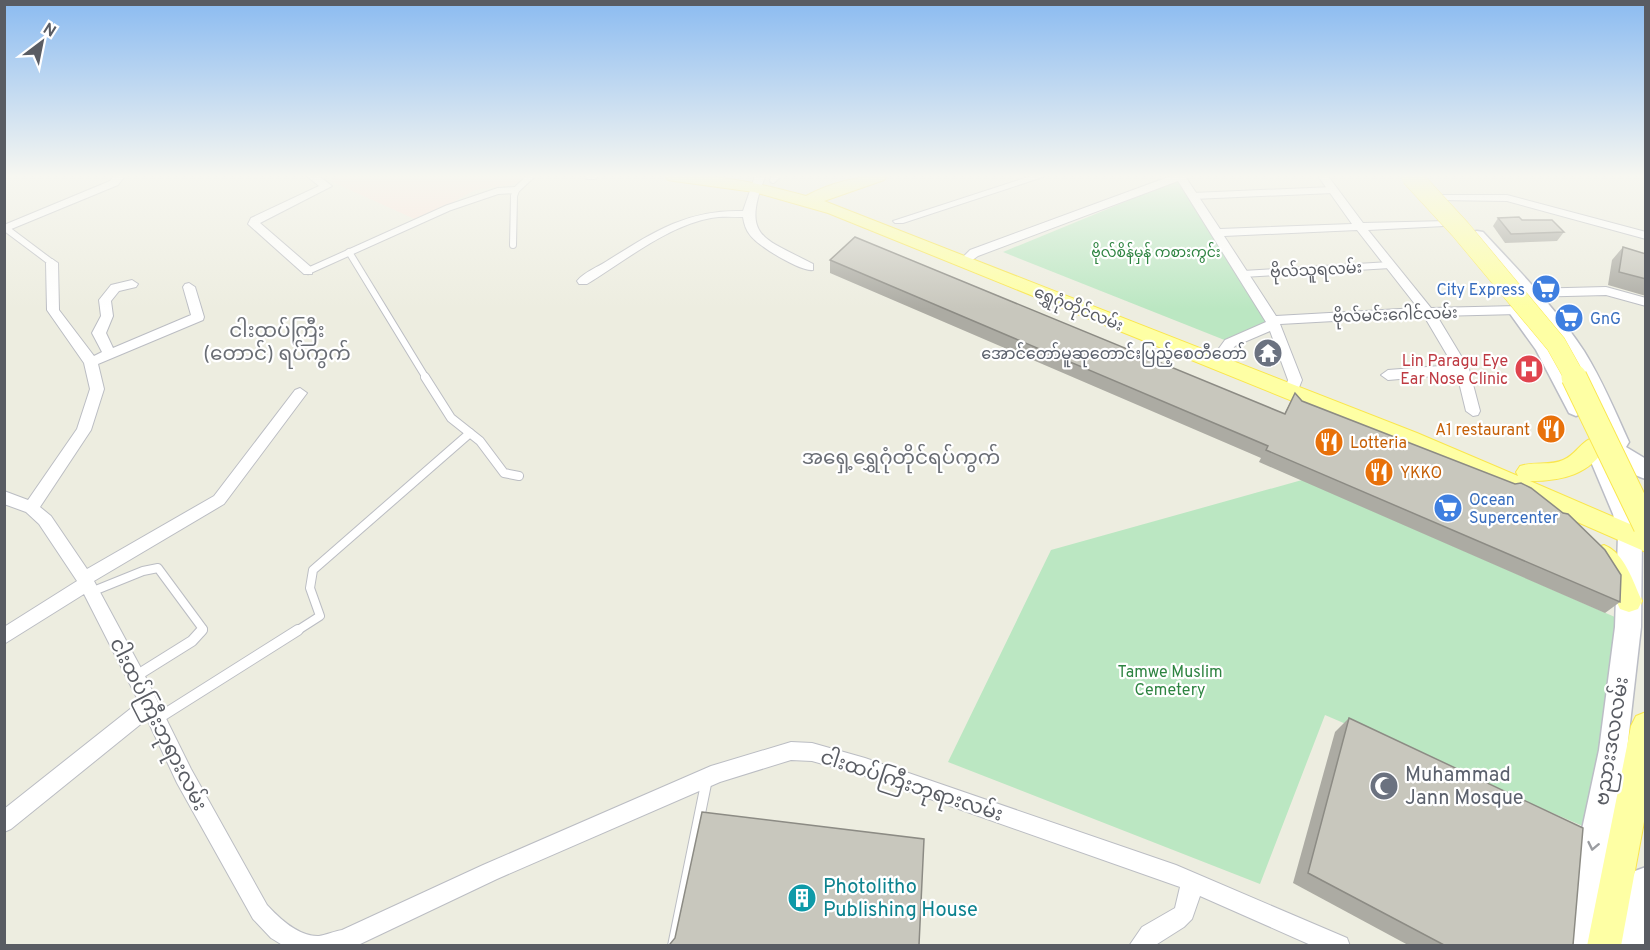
<svg xmlns="http://www.w3.org/2000/svg" width="1650" height="950" viewBox="0 0 1650 950" font-family="Overpass,'Noto Sans Myanmar',sans-serif">
  <style>
    .medical { fill: #fce3da }
    .green { fill: #bbe7c2 }
    .lines { fill: none; stroke-linecap: round; stroke-linejoin: round }
    .lane-far2-casing { stroke: #bbbdc3; stroke-width: 8 }
    .lane-far1-casing { stroke: #bbbdc3; stroke-width: 10 }
    .lane-casing { stroke: #bbbdc3; stroke-width: 12 }
    .street-casing { stroke: #bbbdc3; stroke-width: 2 }
    .secondary-casing { stroke: #bbbdc5; stroke-width: 3 }
    .primary-casing { stroke: #fae64d; stroke-width: 2 }
    .lane-far2 { stroke: #fff; stroke-width: 6 }
    .lane-far1 { stroke: #fff; stroke-width: 8 }
    .lane { stroke: #fff; stroke-width: 10 }
    .street { fill: #fff; fill-rule: evenodd }
    .secondary { fill: #fff; fill-rule: evenodd }
    .primary { fill: #feffa4; fill-rule: evenodd }
    .primary-bridge-far1-casing { stroke: #fae64d; stroke-width: 21; stroke-linecap: butt }
    .primary-bridge-casing { stroke: #fae64d; stroke-width: 27; stroke-linecap: butt }
    .primary-bridge-far1 { stroke: #feffa4; stroke-width: 20 }
    .primary-bridge { stroke: #feffa4; stroke-width: 25 }
    .wall { fill: #acaba3 }
    .building { fill: #c8c7bd; stroke: #8c8b84; stroke-width: 1.5 }
    .oneway { stroke: #9b9da1 }
    .labels { text-anchor: middle; stroke-width: 4.5; stroke-linejoin: round; paint-order: stroke }
    .far-park-label { font-size: 14px; fill: #2e8441; stroke: #fff }
    .street-label { font-size: 16px; fill: #595c63; stroke: #fff }
    .shop-label { font-size: 16px; fill: #366cbe; stroke: #fff; text-anchor: start }
    .worship-label { font-size: 16px; fill: #5b616d; stroke: #fff; text-anchor: end }
    .health-label { font-size: 16px; fill: #be3a42; stroke: #fff; text-anchor: end }
    .food-label { font-size: 16px; fill: #c56008; stroke: #fff; text-anchor: start }
    .park-label { font-size: 16px; fill: #2e8441; stroke: #fff }
    .quarter-label { font-size: 20px; fill: #6a6e75; stroke: #fff }
    .near-street-label { font-size: 20px; fill: #595c63; stroke: #fff }
    .near-worship-label { font-size: 20px; fill: #5b616d; stroke: #fff; text-anchor: start }
    .near-culture-label { font-size: 20px; fill: #0d838f; stroke: #fff; text-anchor: start }
  </style>
  <rect width="100%" height="100%" fill="#edede0"/>
  <!-- medical -->
  <polygon class="medical" points="342,176 525,176 516,184 475,190 419,221 330,181"/>
  <!-- green -->
  <g class="green">
    <polygon points="1178,180 1269,322 1227,341 1003,252"/>
    <polygon points="1302,480 1624,621 1592,830 1325,715 1260,884 948,762 1051,550"/>
  </g>
  <g class="lines">
    <!-- lane-far2 casing -->
    <g class="lane-far2-casing">
      <g id="lane-far2">
        <polyline points="588,176 594,176"/>
        <polyline points="773,180 777,176"/>
        <polyline points="1193,196 1333,190"/>
        <polyline points="4,227 52,263"/>
        <polyline points="513,245 514,196 516,190 531,176"/>
        <polyline points="349,252 426,378"/>
        <polyline points="308,271 448,208 498,191 516,190"/>
        <polyline points="1243,274 1390,265"/>
      </g>
    </g>
    <!-- lane-far1 casing -->
    <g class="lane-far1-casing">
      <g id="lane-far1">
        <polyline points="425,377 451,418 480,441 504,473 519,476"/>
        <polyline points="91,592 143,571 158,568 203,629 201,632"/>
        <polyline points="295,632 320,616 310,588 313,570 470,433"/>
      </g>
    </g>
    <!-- lane casing -->
    <g class="lane-casing">
      <g id="lane">
        <polyline points="136,676 192,641 202,630"/>
        <polyline points="157,719 298,630"/>
        <polyline points="673,946 707,779"/>
      </g>
    </g>
    <!-- street casing -->
    <g class="street-casing">
      <g id="street">
        <polygon points="114,176 125,176 118,185 4,232 4,225 110,181"/>
        <polygon points="307,176 319,176 332,186 260,223 312,268 312,274 304,274 248,224 251,218 319,186"/>
        <path d="M755,176L765,177C741,238 764,238 813,264V270C801,272 758,246 750,235C746,230 744,224 743,217C732,217 721,216 711,218C669,225 623,262 587,284H579L577,281C584,272 598,267 607,261C653,232 688,209 743,211Z"/>
        <polygon points="1031,176 1046,176 903,223 895,223 893,221"/>
        <path d="M1171,176H1185L1220,229L1352,224L1318,176H1328L1363,223L1448,221L1450,223L1444,226L1368,230L1431,308L1518,306L1524,310L1518,314L1437,316L1469,369L1480,411L1478,415L1473,416L1466,411L1457,374L1388,380L1381,375L1388,370L1453,365L1424,316L1280,324L1302,380L1296,395L1291,397L1284,392L1288,380L1270,331L1235,346L1221,365H1211L1209,362L1225,340L1266,322L1178,181L978,256L964,266L958,262L970,250ZM1357,230L1418,308L1276,316L1224,236Z"/>
        <polygon points="1442,195 1507,195 1646,232 1646,239 1507,201 1438,200 1438,196"/>
        <path d="M52,259L58,263L59,310L94,356L102,352L92,333L101,316L99,300L111,285L132,280L138,284L136,287L119,291L111,301L113,316L106,333L113,348L191,315L183,287L185,284L189,283L195,287L204,317L203,320L98,364L104,389L91,430L40,507L51,516L87,569L214,496L295,390L300,388L307,393L224,504L94,581L142,670L191,769L267,905C280,919 299,937 319,936C326,935 335,931 342,930L483,865L711,766L791,742L812,743L865,758L1176,865L1347,938L1350,946H1313L1200,896L1192,919L1184,927L1154,946H1129L1142,927L1175,908L1180,887L865,776L812,761L791,760L720,782L497,879L356,946H284L271,938L253,919L177,783L147,719L11,829L4,832V809L139,702L84,594L4,644V627L77,581L39,524L26,512L4,504V491L28,500L77,429L90,389L84,363L47,310L46,263Z"/>
        <polygon points="1606,287 1646,298 1646,306 1606,295 1528,297 1522,293 1528,289"/>
      </g>
    </g>
    <!-- secondary casing -->
    <g class="secondary-casing">
      <g id="secondary">
        <path d="M1477,231L1483,232C1518,270 1556,308 1584,351C1602,380 1615,411 1629,442L1626,447L1646,459V479C1634,476 1619,466 1613,455L1616,449L1610,448L1607,442L1580,379L1562,349L1529,306L1471,240L1468,236L1471,232Z"/>
        <polygon points="1518,305 1525,307 1555,348 1587,408 1583,413 1576,416 1569,413 1536,350 1508,311 1511,307"/>
        <polygon points="1600,449 1608,451 1611,457 1637,514 1642,535 1641,627 1627,750 1589,946 1557,946 1599,750 1615,627 1618,535 1613,514 1589,457 1592,451"/>
        <polygon points="1646,867 1646,946 1619,946 1631,882 1635,871"/>
      </g>
    </g>
    <!-- primary casing -->
    <g class="primary-casing">
      <g id="primary">
        <path d="M665,176C714,173 759,183 806,196C832,182 858,176 887,176L884,180L824,201L1417,433L1518,476L1516,472L1520,466C1534,461 1550,466 1563,460C1580,453 1583,433 1603,439L1607,445C1590,475 1562,481 1530,481L1646,531V552L1401,445L828,213L754,192L674,181L668,180Z"/>
        <path d="M1604,545C1625,553 1633,582 1642,601L1638,609L1629,612L1620,609L1605,577L1591,556L1595,548Z"/>
        <polygon points="1646,712 1646,811 1621,946 1587,946 1631,726 1636,716"/>
      </g>
    </g>
    <!-- lane-far2 -->
    <use href="#lane-far2" class="lane-far2"/>
    <!-- lane-far1 -->
    <use href="#lane-far1" class="lane-far1"/>
    <!-- lane -->
    <use href="#lane" class="lane"/>
    <!-- street -->
    <use href="#street" class="street"/>
    <!-- secondary -->
    <use href="#secondary" class="secondary"/>
    <!-- primary -->
    <use href="#primary" class="primary"/>
    <!-- primary-bridge-far1 casing -->
    <g class="primary-bridge-far1-casing">
      <polyline id="primary-bridge-far1" points="1411,176 1460,229 1556,344 1575,378"/>
    </g>
    <!-- primary-bridge casing -->
    <g class="primary-bridge-casing">
      <polyline id="primary-bridge" points="1574,377 1646,526"/>
    </g>
    <!-- primary-bridge-far1 -->
    <use href="#primary-bridge-far1" class="primary-bridge-far1"/>
    <!-- primary-bridge -->
    <use href="#primary-bridge" class="primary-bridge"/>
  </g>
  <!-- wall -->
  <g class="wall">
    <polygon points="1498,218 1522,220 1564,232 1557,241 1505,243 1493,226"/>
    <polygon points="1623,247 1646,254 1646,296 1608,285 1612,260"/>
    <polygon points="830,260 1284,414 1295,393 1302,401 1620,602 1605,613 1259,462 1261,458 830,273"/>
    <polygon points="1349,718 1573,945 1408,945 1293,883 1335,732"/>
  </g>
  <!-- building -->
  <g class="building">
    <polygon points="1519,217 1522,220 1552,220 1564,232 1511,234 1498,218"/>
    <polygon points="855,237 1285,414 1295,393 1302,401 1515,484 1521,483 1531,488 1563,513 1568,514 1605,550 1621,575 1620,602 1266,450 1268,446 830,260"/>
    <polygon points="1623,247 1646,254 1646,279 1619,272"/>
    <polygon points="1349,718 1583,828 1573,945 1444,945 1308,873"/>
    <polygon points="702,812 924,839 919,945 670,945 670,944 675,938"/>
  </g>
  <!-- one-way arrows -->
  <defs><path id="oneway-chevron" d="M-2-3.5L2.5 0L-2 3.5" fill="none" stroke-width="1.6" stroke-linecap="round" stroke-linejoin="round" transform="scale(1.5)"/></defs>
  <use class="oneway" href="#oneway-chevron" transform="translate(1593 846) rotate(102)"/>
  <!-- sky -->
  <linearGradient id="sky" x2="0" y2="1"><stop stop-color="#8bbbf1"/><stop offset="0.57" stop-color="#f7f7f1"/><stop offset="1" stop-color="#f7f7f1" stop-opacity="0"/></linearGradient>
  <rect width="1650" height="309" fill="url(#sky)"/>
  <!-- icons -->
  <defs>
    <g id="supermarket-disc" transform="scale(1.5)"><circle r="9.5" fill="#3f7fe0" stroke="#fff"/><path d="M-6-5.5h2.5l.6 2H6L4.5 2H-2.5L-4.4-4H-6ZM-1.5 3.2a1.3 1.3 0 1 0 .1 0ZM3 3.2a1.3 1.3 0 1 0 .1 0Z" fill="#fff"/></g>
    <g id="temple-disc" transform="scale(1.5)"><circle r="9.5" fill="#6b7280" stroke="#fff"/><path d="M0-6L5-2H3V0L6.5 2.5H4V6H1.5V3h-3V6H-4V2.5H-6.5L-3 0V-2H-5Z" fill="#fff"/></g>
    <g id="hospital-disc" transform="scale(1.5)"><circle r="9.5" fill="#e0444e" stroke="#fff"/><path d="M-5-5h3v3.5h4V-5h3V5h-3V1.5h-4V5h-3Z" fill="#fff"/></g>
    <g id="restaurant-disc" transform="scale(1.5)"><circle r="9.5" fill="#e8710a" stroke="#fff"/><path d="M-5-6h1v4h1v-4h1v4h1v-4h1v5L-1.5 .5V6h-2V.5L-5-1ZM5-6V6H3V1.5H1.5Q1.5-4 5-6Z" fill="#fff"/></g>
    <g id="mosque-disc" transform="scale(1.5)"><circle r="9.5" fill="#6b7280" stroke="#fff"/><path d="M3.5-4.9A6 6 0 1 0 3.5 4.9A5 5 0 1 1 3.5-4.9Z" fill="#fff"/></g>
    <g id="building-disc" transform="scale(1.5)"><circle r="9.5" fill="#0f9aa8" stroke="#fff"/><path d="M-4-6H4V6H1V3H-1V6H-4ZM-2.5-4.3h1.7v1.8h-1.7ZM.8-4.3h1.7v1.8H.8ZM-2.5-1h1.7V.8h-1.7ZM.8-1h1.7V.8H.8Z" fill="#fff"/></g>
  </defs>
  <g fill-rule="evenodd">
    <use href="#supermarket-disc" x="1546" y="289"/>
    <use href="#supermarket-disc" x="1569" y="318"/>
    <use href="#temple-disc" x="1268" y="353"/>
    <use href="#hospital-disc" x="1529" y="369"/>
    <use href="#restaurant-disc" x="1551" y="429"/>
    <use href="#restaurant-disc" x="1329" y="442"/>
    <use href="#restaurant-disc" x="1379" y="472"/>
    <use href="#supermarket-disc" x="1448" y="508"/>
    <use href="#mosque-disc" x="1384" y="786"/>
    <use href="#building-disc" x="802" y="898"/>
  </g>
  <g class="labels">
    <!-- far-park labels -->
    <g class="far-park-label">
      <text x="1156" y="257">ဗိုလ်စိန်မှန် ကစားကွင်း</text>
    </g>
    <!-- street labels -->
    <g class="street-label">
      <text transform="translate(1316 269) rotate(-3)" y="6">ဗိုလ်သူရလမ်း</text>
      <text transform="translate(1079 308) rotate(22)" y="6">ရွှေဂုံတိုင်လမ်း</text>
      <text transform="translate(1395 314) rotate(-2)" y="6">ဗိုလ်မင်းဂေါင်လမ်း</text>
    </g>
    <!-- shop labels -->
    <g class="shop-label">
      <text x="1525" y="295" text-anchor="end">City Express</text>
      <text x="1590" y="324">GnG</text>
      <text x="1469" y="505">Ocean<tspan x="1469" dy="18">Supercenter</tspan></text>
    </g>
    <!-- worship labels -->
    <g class="worship-label">
      <text x="1247" y="359">အောင်တော်မူဆုတောင်းပြည့်စေတီတော်</text>
    </g>
    <!-- health labels -->
    <g class="health-label">
      <text x="1508" y="366">Lin Paragu Eye<tspan x="1508" dy="18">Ear Nose Clinic</tspan></text>
    </g>
    <!-- food labels -->
    <g class="food-label">
      <text x="1530" y="435" text-anchor="end">A1 restaurant</text>
      <text x="1350" y="448">Lotteria</text>
      <text x="1400" y="478">YKKO</text>
    </g>
    <!-- park labels -->
    <g class="park-label">
      <text x="1170" y="677">Tamwe Muslim<tspan x="1170" dy="18">Cemetery</tspan></text>
    </g>
    <!-- quarter labels -->
    <g class="quarter-label">
      <text x="277" y="337">ငါးထပ်ကြီး<tspan x="277" dy="23">(တောင်) ရပ်ကွက်</tspan></text>
      <text x="901" y="464">အရှေ့ရွှေဂုံတိုင်ရပ်ကွက်</text>
    </g>
    <!-- near-street labels -->
    <g class="near-street-label">
      <text transform="translate(159 724) rotate(63)" y="7">ငါးထပ်ကြီးဘုရားလမ်း</text>
      <text transform="translate(1611 741) rotate(-81)" y="7">ဗညားဒလလမ်း</text>
      <text transform="translate(912 785) rotate(18)" y="7">ငါးထပ်ကြီးဘုရားလမ်း</text>
    </g>
    <!-- near-worship labels -->
    <g class="near-worship-label">
      <text x="1405" y="781">Muhammad<tspan x="1405" dy="23">Jann Mosque</tspan></text>
    </g>
    <!-- near-culture labels -->
    <g class="near-culture-label">
      <text x="823" y="893">Photolitho<tspan x="823" dy="23">Publishing House</tspan></text>
    </g>
  </g>
  <!-- border -->
  <rect width="1650" height="950" fill="none" stroke="#595c63" stroke-width="12"/>
  <!-- north arrow -->
  <g transform="translate(42 42) rotate(32)" stroke="#ffffff" stroke-width="4.5" paint-order="stroke">
  <path d="M0-4.5L10 22L0 15L-10 22Z" fill="#595c63"/>
  <text y="-9" font-size="16" font-weight="bold" text-anchor="middle" fill="#595c63">N</text>
  </g>
</svg>
